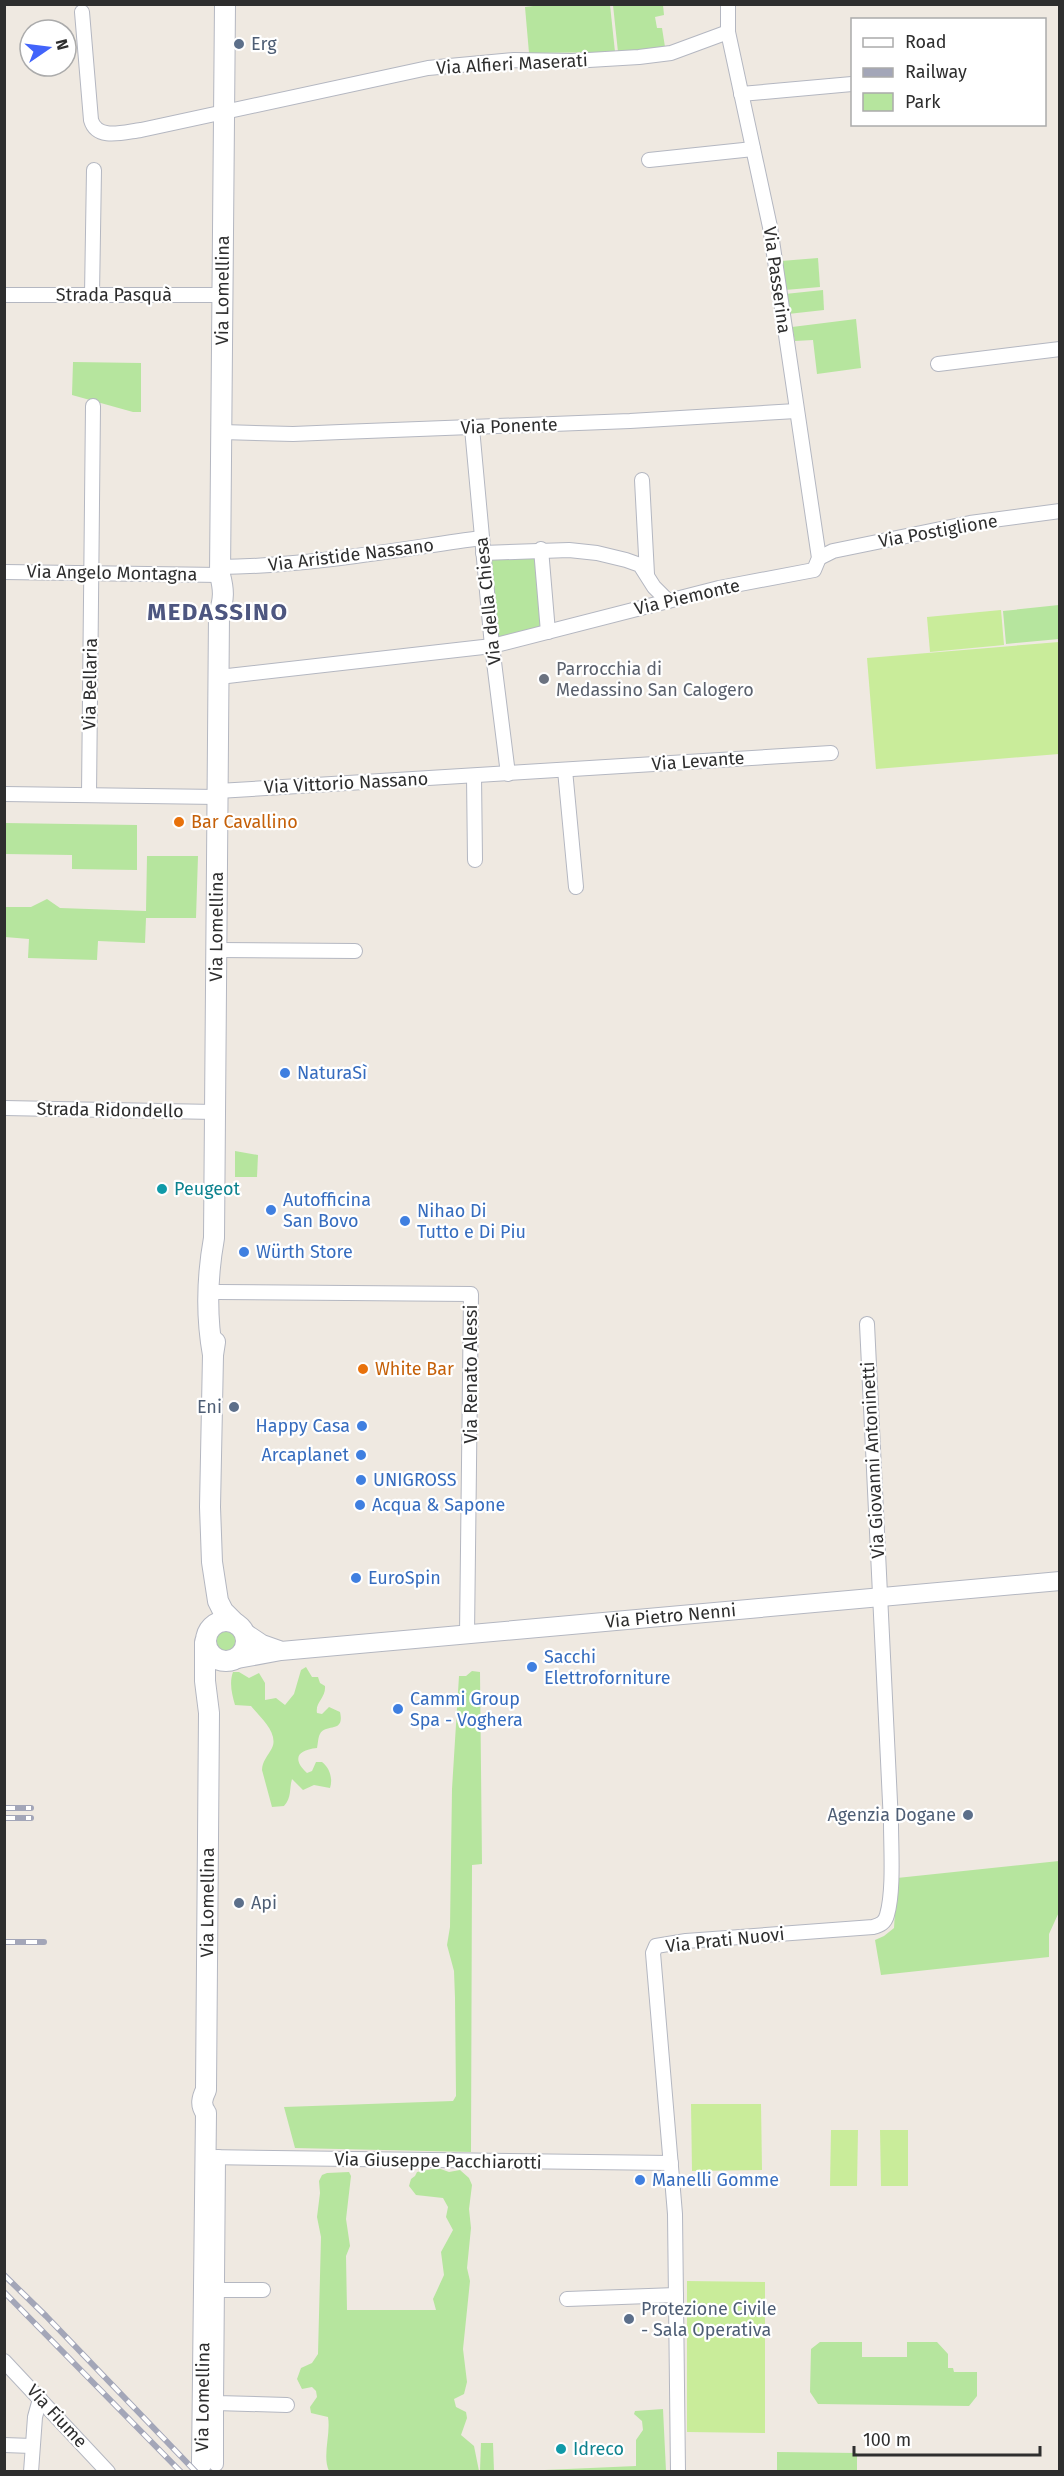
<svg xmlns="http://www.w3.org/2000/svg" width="1064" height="2476" viewBox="0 0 1064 2476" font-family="'Fira Sans',sans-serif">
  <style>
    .green { fill: #b6e59e }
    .pitch { fill: #c9ec9a }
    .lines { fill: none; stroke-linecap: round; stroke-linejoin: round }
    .minor-casing { stroke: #b4b7c1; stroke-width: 16 }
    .tertiary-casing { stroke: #b4b7c1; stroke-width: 20 }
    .secondary-casing { stroke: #b4b7c1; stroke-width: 22 }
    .minor { stroke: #fff; stroke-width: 14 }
    .tertiary { stroke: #fff; stroke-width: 18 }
    .secondary { stroke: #fff; stroke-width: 20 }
    .rail-casing { stroke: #a3a6b8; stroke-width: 6 }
    .rail { stroke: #fff; stroke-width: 4; stroke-dasharray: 11; stroke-linecap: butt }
    .service-dot { fill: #5c6f8a; stroke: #fff; stroke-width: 2 }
    .worship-dot { fill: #6b7280; stroke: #fff; stroke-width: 2 }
    .food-dot { fill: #e8710a; stroke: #fff; stroke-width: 2 }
    .shop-dot { fill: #3f7fe0; stroke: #fff; stroke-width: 2 }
    .culture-dot { fill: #0f9aa8; stroke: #fff; stroke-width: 2 }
    .labels { text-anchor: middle; stroke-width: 4.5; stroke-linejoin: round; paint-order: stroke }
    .service-label { font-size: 18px; fill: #4e5e75; stroke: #fff; text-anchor: start }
    .street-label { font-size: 18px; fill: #2e2e2e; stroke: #fff }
    .worship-label { font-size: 18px; fill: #5b616d; stroke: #fff; text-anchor: start }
    .food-label { font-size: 18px; fill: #c56008; stroke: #fff; text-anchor: start }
    .shop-label { font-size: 18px; fill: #366cbe; stroke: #fff; text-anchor: start }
    .culture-label { font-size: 18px; fill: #0d838f; stroke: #fff; text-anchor: start }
    .district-label { font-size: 24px; font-weight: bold; letter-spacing: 1.5px; fill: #4d5680; stroke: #fff }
  </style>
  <rect width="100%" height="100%" fill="#efe9e1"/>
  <!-- green -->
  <g class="green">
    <polygon points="550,4 610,5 615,52 529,53 525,7"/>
    <polygon points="613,5 663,5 664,15 655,17 657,28 662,28 665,47 618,52"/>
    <polygon points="818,258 820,287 785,290 781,261"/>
    <polygon points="823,290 824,310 788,314 785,294"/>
    <polygon points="856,319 861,368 817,374 813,340 795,341 792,327"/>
    <polygon points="73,362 141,363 141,412 133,412 72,395"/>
    <polygon points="538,554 544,626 497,638 489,557"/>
    <polygon points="1059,605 1059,639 1006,644 1003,611"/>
    <polygon points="5,823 137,825 137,870 72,869 72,855 5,854"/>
    <polygon points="147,856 198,856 196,918 146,918 145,943 98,941 97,960 28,958 29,939 5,937 5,907 31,907 47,899 60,908 146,911"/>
    <polygon points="235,1151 258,1155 257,1177 235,1177"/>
    <circle cx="225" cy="1641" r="11"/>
    <path d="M306,1667L312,1677H318L320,1683L325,1686C326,1698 315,1702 317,1713L322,1714L329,1707L340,1712C345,1734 326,1723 320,1734C318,1737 318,1744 317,1748C297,1750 292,1759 307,1773L312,1771L316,1762H322C330,1768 333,1779 330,1788L314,1785L303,1790L292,1779C289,1789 292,1797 284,1806L272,1807L262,1770C262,1761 268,1756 272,1748C279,1733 260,1717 251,1706L235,1705C232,1694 229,1683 233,1672H239L249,1678L259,1673L265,1683V1700L276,1698L285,1705L294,1694L301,1670Z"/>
    <polygon points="472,1671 480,1672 482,1864 472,1865 471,2152 295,2148 284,2107 453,2101 456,2096 455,1998 454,1971 447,1945 450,1927 452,1789 459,1676 466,1676"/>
    <polygon points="1059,1861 1059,1912 1049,1934 1049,1957 881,1975 875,1940 884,1936 894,1928 897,1878"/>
    <path d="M438,2168L449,2172L460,2170L469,2178L472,2185L469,2209L471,2228L467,2268L470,2281L463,2349L467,2382L464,2394L454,2399L456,2407L466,2412L467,2418L461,2435L474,2446L479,2471H329C322,2456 331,2434 328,2417L311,2413L310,2407L317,2397L316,2391L312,2387L302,2389L297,2379L301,2368L312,2363L318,2354L321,2237L317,2217L320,2193L319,2181L322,2175L327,2173L349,2172L351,2176L346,2219L350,2246L346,2256L347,2310H436L433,2299L444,2275L441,2252L453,2230L446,2217L448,2207L443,2198L416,2195L409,2186L411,2179L415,2176L417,2172Z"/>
    <polygon points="820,2342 862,2342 862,2357 907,2357 907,2342 937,2342 948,2354 948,2368 953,2368 954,2372 977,2372 977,2396 969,2406 818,2404 810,2392 811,2349"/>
    <polygon points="663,2409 666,2471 522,2471 636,2466 636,2440 643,2430 642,2421 634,2414 635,2411"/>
    <polygon points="481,2443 493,2443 494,2471 480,2471"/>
    <polygon points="777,2452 857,2453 857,2471 777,2471"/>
  </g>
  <!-- pitch -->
  <g class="pitch">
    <polygon points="1001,610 1004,645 930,652 927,617"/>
    <polygon points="1059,642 1059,754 876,769 867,658"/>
    <polygon points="691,2104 761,2104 762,2170 692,2171"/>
    <polygon points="831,2130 858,2130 857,2186 830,2186"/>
    <polygon points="880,2130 908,2130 908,2186 881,2186"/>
    <polygon points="687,2281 765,2282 765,2433 687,2432"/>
  </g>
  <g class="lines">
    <!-- minor casing -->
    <g class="minor-casing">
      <g id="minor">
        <path d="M82,12L91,120C97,141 124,132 141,130L428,68L514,60L572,61L639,57L671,53L728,32"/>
        <polyline points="741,94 852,84"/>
        <polyline points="649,160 753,149"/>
        <polyline points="4,295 223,295"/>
        <polyline points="92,295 94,170"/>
        <polyline points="938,364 1060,349"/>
        <polyline points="472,428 492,646 508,774"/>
        <polyline points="222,432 293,434 341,432 630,421 796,411"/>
        <polyline points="642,480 647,574"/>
        <polyline points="541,549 548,632"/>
        <polyline points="483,553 569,550 597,553 626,560 640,565 654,587 668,601"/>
        <polyline points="819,558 833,551 970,523 1060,511"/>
        <path d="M220,567C308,566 394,550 481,538"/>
        <polyline points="4,572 220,575"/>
        <polyline points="219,677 492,646 719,588 814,570 819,558 770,227 728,32 728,4"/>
        <polyline points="565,770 576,887"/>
        <polyline points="474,776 475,860"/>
        <polyline points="218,791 831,753"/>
        <polyline points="4,794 218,797"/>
        <polyline points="89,795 93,406"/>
        <polyline points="216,950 355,951"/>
        <polyline points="4,1108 215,1112"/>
        <polyline points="218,1292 471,1294 467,1635"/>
        <polyline points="205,2157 671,2163"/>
        <polyline points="218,2157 216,2403 287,2405"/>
        <polyline points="217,2290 263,2290"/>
        <polyline points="567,2299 676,2295"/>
        <polyline points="4,2361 108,2472"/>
        <polyline points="4,2445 32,2446"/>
        <polyline points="216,2464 216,2403"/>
        <polyline points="31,2472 35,2417 40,2399"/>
        <path d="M678,2472L675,2214L653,1953L656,1946L686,1941L873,1927C880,1925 885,1923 887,1915C894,1891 891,1849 891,1823L867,1324"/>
      </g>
    </g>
    <!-- tertiary casing -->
    <g class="tertiary-casing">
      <g id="tertiary">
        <polyline points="244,1632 262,1644 279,1650"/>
        <path id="s1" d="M232,1660L281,1651L1060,1581"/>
      </g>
    </g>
    <!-- secondary casing -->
    <g class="secondary-casing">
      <g id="secondary">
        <polyline points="215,1342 213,1355 210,1507 212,1562 218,1601 223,1611 235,1623"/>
        <path id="s2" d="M213,1355C206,1316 207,1277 214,1238L219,614C224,599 224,590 220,575L225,4"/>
        <circle cx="226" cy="1641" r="20"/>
        <path id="s3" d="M202,2463L206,2113C200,2105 202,2098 206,2090L209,1713L205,1681V1642"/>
      </g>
    </g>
    <!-- minor -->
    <use href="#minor" class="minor"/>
    <!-- tertiary -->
    <use href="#tertiary" class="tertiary"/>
    <!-- secondary -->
    <use href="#secondary" class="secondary"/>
    <!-- rail casing -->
    <g class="rail-casing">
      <g id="rail">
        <polyline points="4,1808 31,1808"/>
        <polyline points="4,1818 31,1818"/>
        <polyline points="4,1942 44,1942"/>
        <polyline points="4,2275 46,2316 196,2472"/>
        <polyline points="4,2292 181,2472"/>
      </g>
    </g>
    <!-- rail -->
    <use href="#rail" class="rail"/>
  </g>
  <!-- markers -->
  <g class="service-dot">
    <circle cx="239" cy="44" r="6"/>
    <circle cx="234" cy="1407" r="6"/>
    <circle cx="968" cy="1815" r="6"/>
    <circle cx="239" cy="1903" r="6"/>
    <circle cx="629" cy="2319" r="6"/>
  </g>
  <circle class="worship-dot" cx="544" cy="679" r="6"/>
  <g class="food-dot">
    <circle cx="179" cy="822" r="6"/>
    <circle cx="363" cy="1369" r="6"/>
  </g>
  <g class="shop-dot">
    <circle cx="285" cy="1073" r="6"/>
    <circle cx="271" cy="1210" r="6"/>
    <circle cx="405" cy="1221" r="6"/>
    <circle cx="244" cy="1252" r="6"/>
    <circle cx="362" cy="1426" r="6"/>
    <circle cx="361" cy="1455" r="6"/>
    <circle cx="361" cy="1480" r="6"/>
    <circle cx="360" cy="1505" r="6"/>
    <circle cx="356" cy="1578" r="6"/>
    <circle cx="532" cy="1667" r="6"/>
    <circle cx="398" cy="1709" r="6"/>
    <circle cx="640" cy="2180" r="6"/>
  </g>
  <g class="culture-dot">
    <circle cx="162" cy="1189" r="6"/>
    <circle cx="561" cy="2449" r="6"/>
  </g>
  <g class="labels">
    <!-- service labels -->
    <g class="service-label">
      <text x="251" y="50">Erg</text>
      <text x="222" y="1413" text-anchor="end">Eni</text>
      <text x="956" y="1821" text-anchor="end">Agenzia Dogane</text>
      <text x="251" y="1909">Api</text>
      <text x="641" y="2315">Protezione Civile<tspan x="641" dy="21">- Sala Operativa</tspan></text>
    </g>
    <!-- street labels -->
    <g class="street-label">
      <text transform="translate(512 64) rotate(-3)" y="6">Via Alfieri Maserati</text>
      <text transform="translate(777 280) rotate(82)" y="6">Via Passerina</text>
      <text dy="6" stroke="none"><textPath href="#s2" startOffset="1066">Via Lomellina</textPath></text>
      <text x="114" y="301">Strada Pasquà</text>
      <text transform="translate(509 426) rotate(-2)" y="6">Via Ponente</text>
      <text transform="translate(938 531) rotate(-10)" y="6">Via Postiglione</text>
      <text transform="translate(351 555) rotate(-7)" y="6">Via Aristide Nassano</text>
      <text transform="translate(112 573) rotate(1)" y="6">Via Angelo Montagna</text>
      <text transform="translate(687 597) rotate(-13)" y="6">Via Piemonte</text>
      <text transform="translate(488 601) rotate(-96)" y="6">Via della Chiesa</text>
      <text transform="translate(90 684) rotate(-89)" y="6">Via Bellaria</text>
      <text transform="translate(698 761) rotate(-4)" y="6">Via Levante</text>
      <text transform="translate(346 783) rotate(-3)" y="6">Via Vittorio Nassano</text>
      <text dy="6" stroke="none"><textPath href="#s2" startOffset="429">Via Lomellina</textPath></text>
      <text transform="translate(110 1110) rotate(1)" y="6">Strada Ridondello</text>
      <text transform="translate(471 1374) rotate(-90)" y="6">Via Renato Alessi</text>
      <text transform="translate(873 1460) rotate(-93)" y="6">Via Giovanni Antoninetti</text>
      <text dy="6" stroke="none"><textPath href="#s1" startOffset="441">Via Pietro Nenni</textPath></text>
      <text dy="6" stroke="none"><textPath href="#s3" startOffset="562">Via Lomellina</textPath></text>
      <text transform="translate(725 1940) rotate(-6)" y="6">Via Prati Nuovi</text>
      <text transform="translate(438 2161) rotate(1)" y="6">Via Giuseppe Pacchiarotti</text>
      <text dy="6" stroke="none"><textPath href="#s3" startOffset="66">Via Lomellina</textPath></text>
      <text transform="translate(57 2416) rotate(47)" y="6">Via Fiume</text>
    </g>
    <!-- worship labels -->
    <g class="worship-label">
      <text x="556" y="675">Parrocchia di<tspan x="556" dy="21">Medassino San Calogero</tspan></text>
    </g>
    <!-- food labels -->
    <g class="food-label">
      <text x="191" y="828">Bar Cavallino</text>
      <text x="375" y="1375">White Bar</text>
    </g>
    <!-- shop labels -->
    <g class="shop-label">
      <text x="297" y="1079">NaturaSì</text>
      <text x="283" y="1206">Autofficina<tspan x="283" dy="21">San Bovo</tspan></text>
      <text x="417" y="1217">Nihao Di<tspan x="417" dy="21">Tutto e Di Piu</tspan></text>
      <text x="256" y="1258">Würth Store</text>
      <text x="350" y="1432" text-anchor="end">Happy Casa</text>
      <text x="349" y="1461" text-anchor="end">Arcaplanet</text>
      <text x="373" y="1486">UNIGROSS</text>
      <text x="372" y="1511">Acqua &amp; Sapone</text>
      <text x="368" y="1584">EuroSpin</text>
      <text x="544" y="1663">Sacchi<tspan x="544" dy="21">Elettroforniture</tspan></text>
      <text x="410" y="1705">Cammi Group<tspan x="410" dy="21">Spa - Voghera</tspan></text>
      <text x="652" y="2186">Manelli Gomme</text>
    </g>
    <!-- culture labels -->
    <g class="culture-label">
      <text x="174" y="1195">Peugeot</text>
      <text x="573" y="2455">Idreco</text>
    </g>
    <!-- district labels -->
    <g class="district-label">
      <text x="218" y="620">MEDASSINO</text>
    </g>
  </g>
  <!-- border -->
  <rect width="1064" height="2476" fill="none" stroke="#2e2e2e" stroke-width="12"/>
  <!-- legend -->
  <rect x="851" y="18" width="195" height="108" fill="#ffffff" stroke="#ababab" stroke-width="1.5"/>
  <rect x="863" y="38" width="30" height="9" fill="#ffffff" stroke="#ababab" stroke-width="1.5"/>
  <text x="905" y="48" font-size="18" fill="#2e2e2e">Road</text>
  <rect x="863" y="68" width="30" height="9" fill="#a3a6b8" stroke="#ababab" stroke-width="1.5"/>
  <text x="905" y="78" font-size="18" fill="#2e2e2e">Railway</text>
  <rect x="863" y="93" width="30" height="18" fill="#b6e59e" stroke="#ababab" stroke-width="1.5"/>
  <text x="905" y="108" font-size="18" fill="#2e2e2e">Park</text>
  <!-- north arrow -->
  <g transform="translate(48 48) rotate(76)"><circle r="28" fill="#ffffff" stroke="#ababab" stroke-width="1.5"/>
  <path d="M0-4.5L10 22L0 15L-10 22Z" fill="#4264fb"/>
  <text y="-9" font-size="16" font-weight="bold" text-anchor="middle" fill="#2e2e2e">N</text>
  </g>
  <!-- scale -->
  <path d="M854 2446v9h186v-9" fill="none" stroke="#2e2e2e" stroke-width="3"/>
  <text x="863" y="2446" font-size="18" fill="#2e2e2e" stroke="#ffffff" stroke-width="4.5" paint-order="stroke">100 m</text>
</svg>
